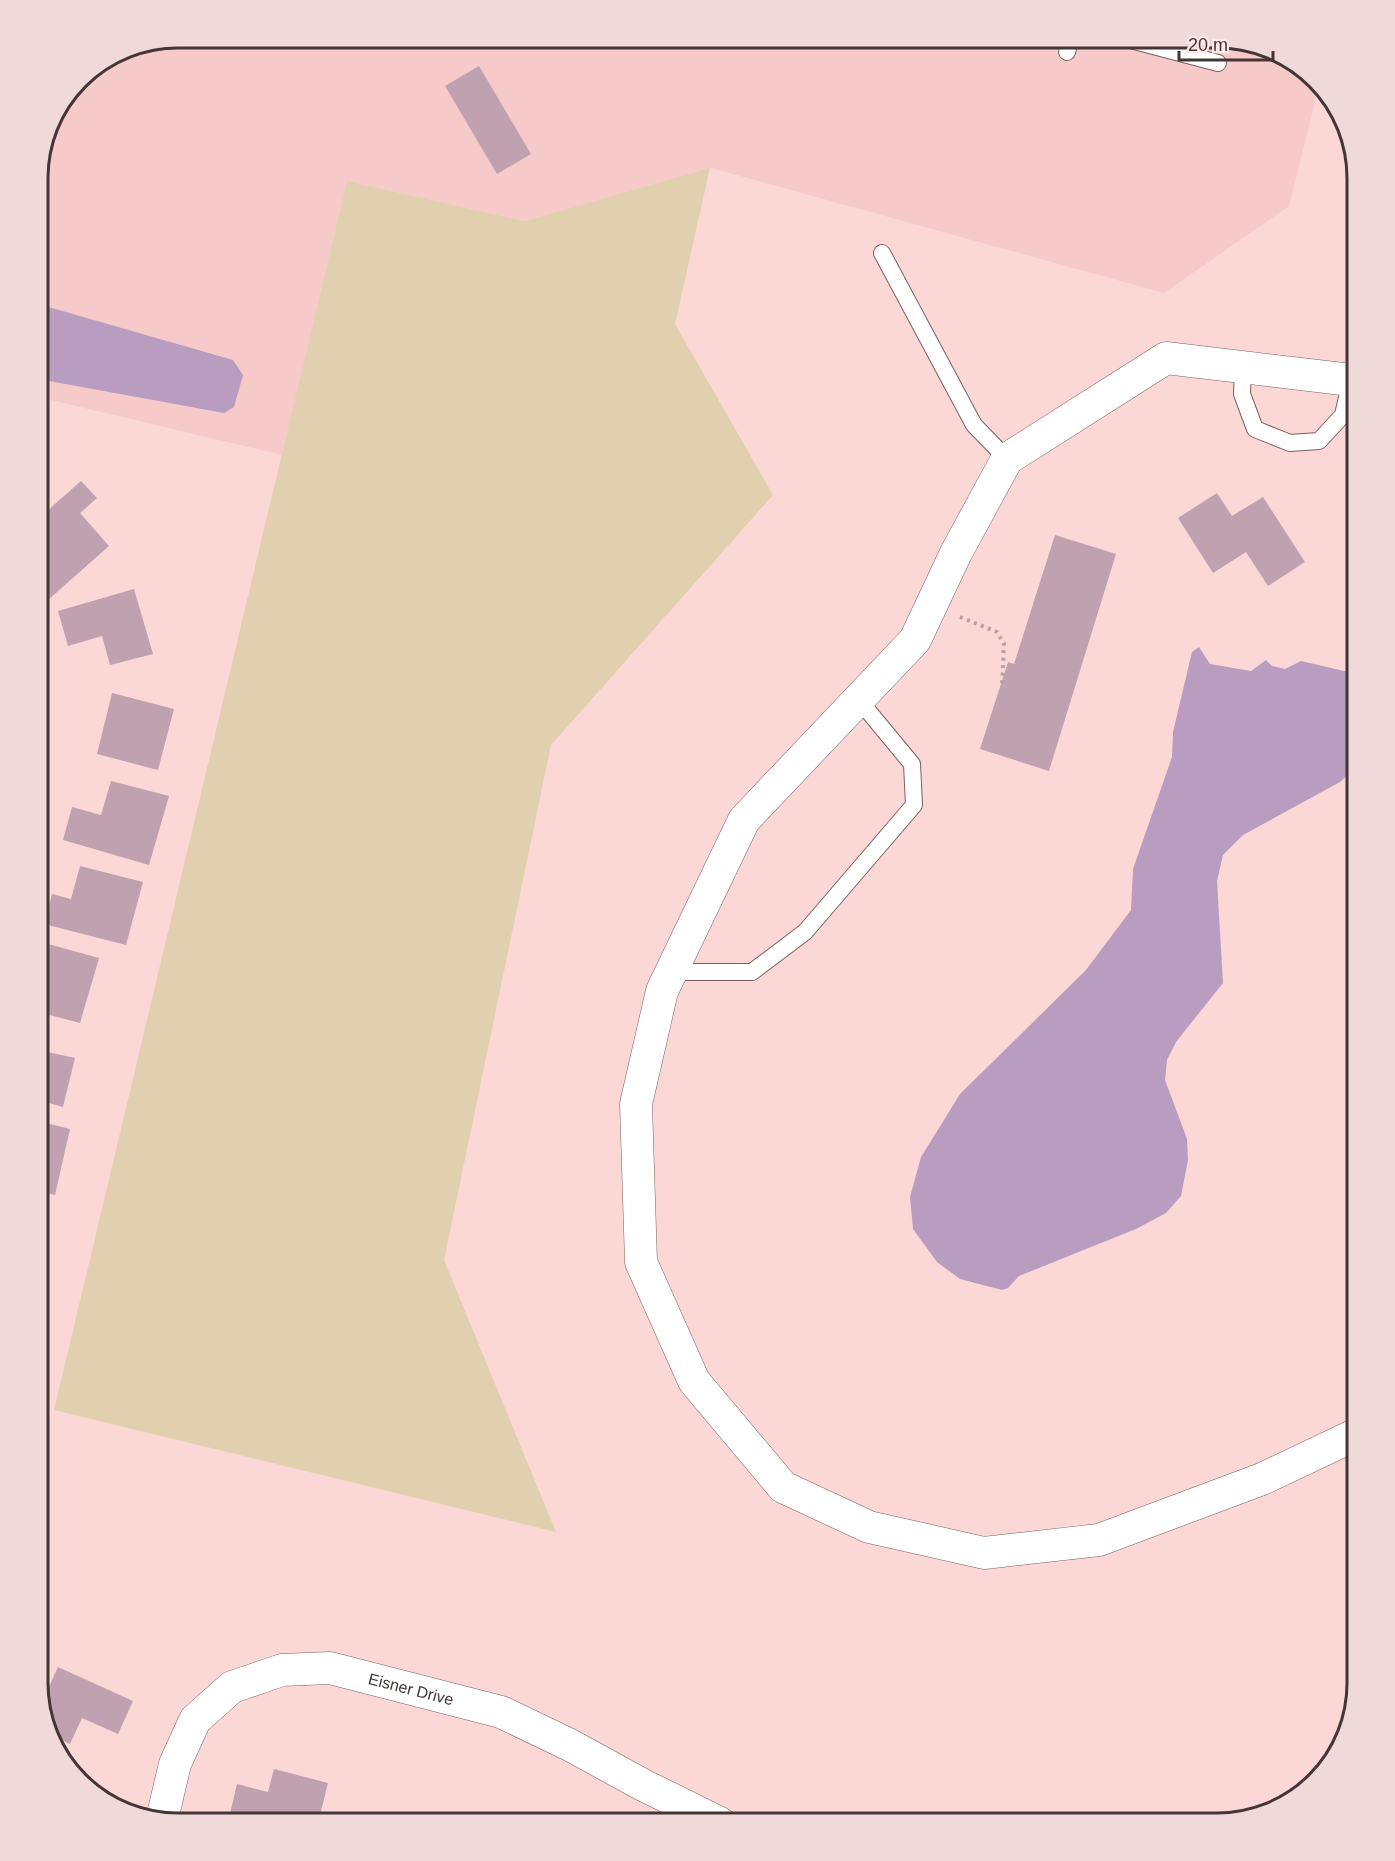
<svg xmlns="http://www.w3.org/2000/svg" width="1395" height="1861" viewBox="0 0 1395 1861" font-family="Helvetica,sans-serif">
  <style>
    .built { fill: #f6cac9 }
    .green { fill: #e1d0af }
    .water { fill: #b89dc1 }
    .building { fill: #bfa1af }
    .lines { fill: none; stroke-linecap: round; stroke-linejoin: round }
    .lane-casing { stroke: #7e5f5e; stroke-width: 18 }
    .street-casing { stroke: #7e5f5e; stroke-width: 33 }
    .path { stroke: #bca09f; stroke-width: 4; stroke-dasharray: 3 4.5; stroke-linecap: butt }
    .lane { stroke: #fff; stroke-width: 16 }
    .street { stroke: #fff; stroke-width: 32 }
    .labels { text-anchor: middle; stroke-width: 5; stroke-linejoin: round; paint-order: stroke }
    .street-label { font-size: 16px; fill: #443636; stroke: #fee8e7 }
    .rim { fill: none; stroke: #443636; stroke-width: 3 }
  </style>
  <rect width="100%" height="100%" fill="#fbd7d6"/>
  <!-- built -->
  <polygon class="built" points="178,38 1226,38 1288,56 1319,86 1289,206 1164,293 711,168 525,221 347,181 282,455 38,397 38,168 52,116 85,73 125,48"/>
  <!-- green -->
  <polygon class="green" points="710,168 675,324 773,495 551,745 444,1260 556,1532 54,1410 347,181 525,221"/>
  <!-- water -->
  <g class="water">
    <polygon points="38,304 233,360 243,375 234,407 224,413 38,379"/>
    <polygon points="1199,647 1210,664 1251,671 1266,660 1272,666 1285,669 1301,661 1357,674 1357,766 1340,782 1243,835 1223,855 1217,881 1223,983 1176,1042 1167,1060 1165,1080 1187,1139 1188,1160 1181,1196 1166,1213 1136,1229 1019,1276 1008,1288 1002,1290 960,1279 937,1262 913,1229 910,1197 921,1157 960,1094 1086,970 1131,910 1133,869 1172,757 1173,732 1192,652"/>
  </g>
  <!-- building -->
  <g class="building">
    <polygon points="479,66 531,154 497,174 445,86"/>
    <polygon points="81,481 97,498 80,513 109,546 48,600 38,589 38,564 43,560 38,554 38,519"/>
    <polygon points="1217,493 1232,516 1263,497 1305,562 1268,586 1246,552 1213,573 1178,518"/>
    <polygon points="1055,535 1116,554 1049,771 980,749 1008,662 1014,664"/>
    <polygon points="134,589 153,654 110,665 102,636 68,646 58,611"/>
    <polygon points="112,693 174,709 158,770 97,754"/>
    <polygon points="111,781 169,796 149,865 63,840 72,807 101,815"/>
    <polygon points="80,866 143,882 126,945 44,924 52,894 71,899"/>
    <polygon points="41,942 99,958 80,1023 38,1012 38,954"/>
    <polygon points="38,1050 75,1058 63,1107 38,1100"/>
    <polygon points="38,1121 70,1129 55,1195 38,1191"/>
    <polygon points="58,1667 133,1701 118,1734 82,1718 70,1744 54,1736 43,1700"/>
    <polygon points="274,1769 328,1783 318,1823 250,1823 229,1818 237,1784 268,1792"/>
  </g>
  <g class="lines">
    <!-- lane casing -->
    <g class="lane-casing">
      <g id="lane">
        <polyline points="1123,38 1218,63"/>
        <polyline points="1067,52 1071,38"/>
        <polyline points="882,253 974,425 1007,459"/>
        <polyline points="1243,367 1242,394 1255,429 1290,443 1319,441 1343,415 1351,380"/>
        <polyline points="671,972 752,972 805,932 914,805 912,764 859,700"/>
      </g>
    </g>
    <!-- street casing -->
    <g class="street-casing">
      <g id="street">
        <polyline points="1357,1434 1262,1479 1099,1540 984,1553 869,1527 783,1487 694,1381 641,1262 636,1104 662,991 744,820 915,640 956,553 1007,459 1166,358 1351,380 1357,377"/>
        <path id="s1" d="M162,1819L175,1764L195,1720L232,1687L282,1670L330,1668L501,1712L570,1745L643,1785L720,1823"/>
      </g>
    </g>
    <!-- path -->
    <polyline class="path" points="960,617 997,632 1004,644 1002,685"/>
    <!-- lane -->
    <use href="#lane" class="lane"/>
    <!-- street -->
    <use href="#street" class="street"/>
  </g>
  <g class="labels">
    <!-- street labels -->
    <g class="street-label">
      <text dy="6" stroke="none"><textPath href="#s1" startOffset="339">Eisner Drive</textPath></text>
    </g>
  </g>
  <!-- crop -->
  <path d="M0 0H1395V1861H0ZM178 48H1217A130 130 0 0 1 1347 178V1683A130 130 0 0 1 1217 1813H178A130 130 0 0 1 48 1683V178A130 130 0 0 1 178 48Z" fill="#efdad9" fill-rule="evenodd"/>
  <path class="rim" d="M178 48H1217A130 130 0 0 1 1347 178V1683A130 130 0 0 1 1217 1813H178A130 130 0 0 1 48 1683V178A130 130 0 0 1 178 48Z"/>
  <!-- scale -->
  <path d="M1179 51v9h94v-9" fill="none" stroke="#443636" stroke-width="3"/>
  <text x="1188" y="51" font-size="18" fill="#443636" stroke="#fee8e7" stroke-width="4.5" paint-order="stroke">20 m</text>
</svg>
